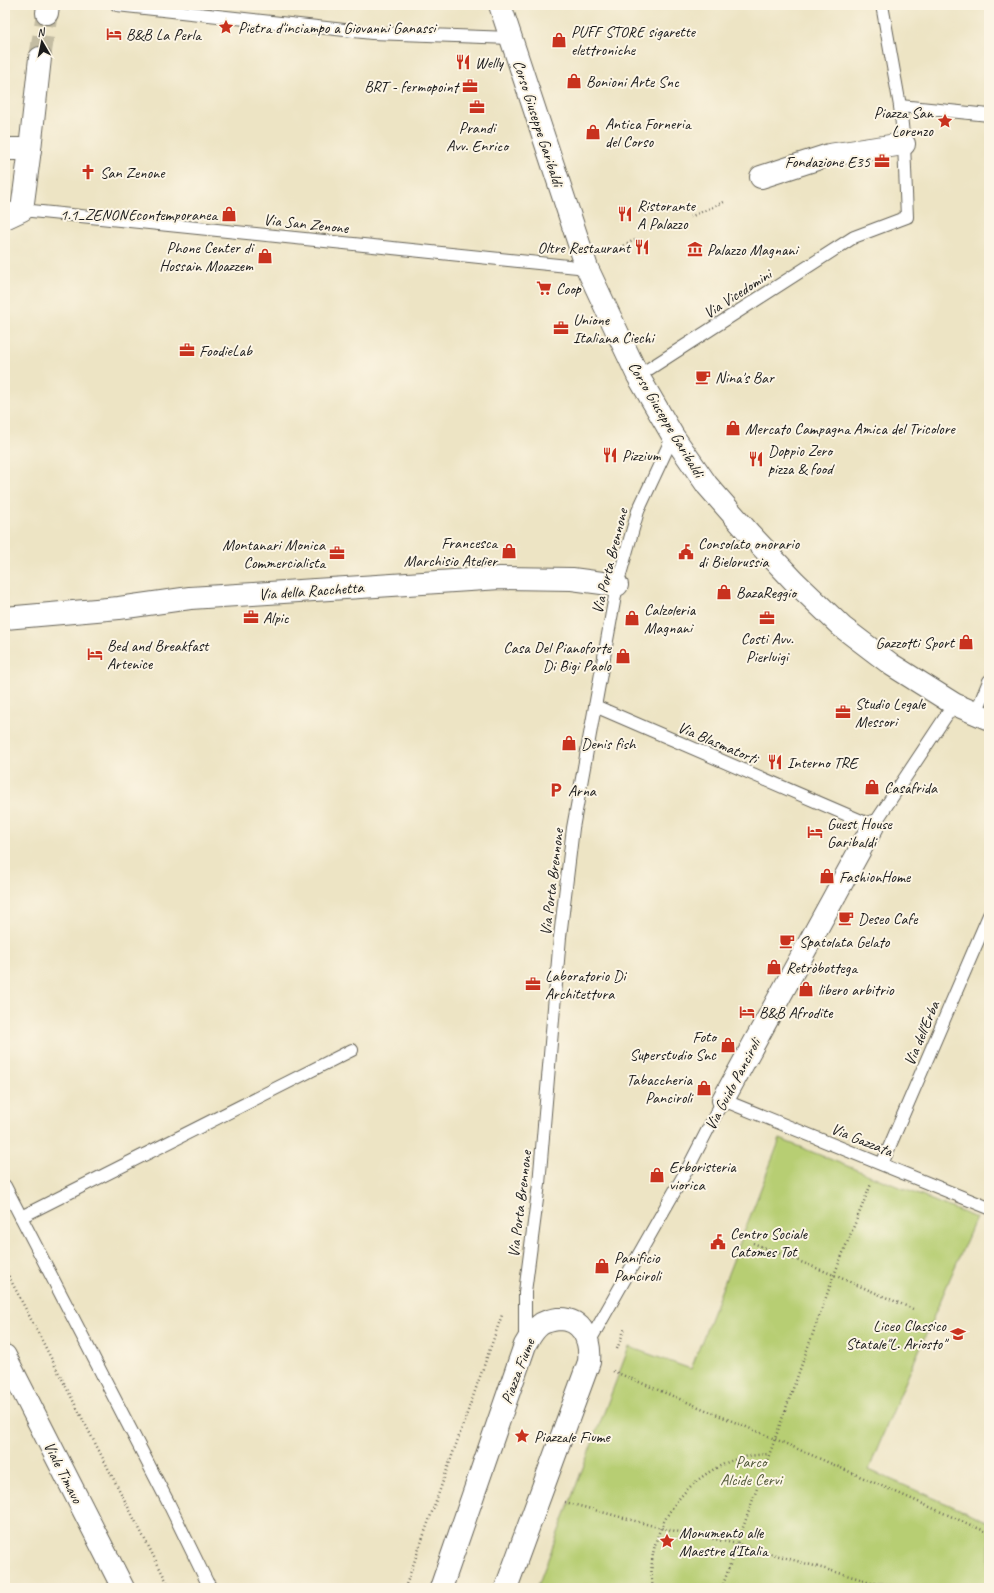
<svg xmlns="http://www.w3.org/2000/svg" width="994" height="1593" viewBox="0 0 994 1593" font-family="Caveat,sans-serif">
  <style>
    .green { fill: #b7ce73; stroke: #6a7548 }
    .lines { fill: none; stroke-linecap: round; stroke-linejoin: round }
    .street-tunnel { stroke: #c3bca2; stroke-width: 22; stroke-dasharray: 22 11; stroke-linecap: butt }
    .lane-casing { stroke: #656257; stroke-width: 14 }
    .street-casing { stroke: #656257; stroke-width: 24 }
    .secondary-casing { stroke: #656257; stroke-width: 24 }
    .path { stroke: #656257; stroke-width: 2.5; stroke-dasharray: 1 3; stroke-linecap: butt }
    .lane { stroke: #fff; stroke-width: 12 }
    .street { stroke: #fff; stroke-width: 22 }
    .secondary { stroke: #fff; stroke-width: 22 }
    .labels { text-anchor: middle; stroke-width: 4; stroke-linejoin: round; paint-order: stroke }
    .poi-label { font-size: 16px; fill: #1c1c1c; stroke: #fcf5e5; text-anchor: start }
    .street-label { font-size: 16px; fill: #1c1c1c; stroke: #fcf5e5 }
    .park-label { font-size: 16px; fill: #525a3a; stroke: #fcf5e5 }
  </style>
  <rect width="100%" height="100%" fill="#fcf5e5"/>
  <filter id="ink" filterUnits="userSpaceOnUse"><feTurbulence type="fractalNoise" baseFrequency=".025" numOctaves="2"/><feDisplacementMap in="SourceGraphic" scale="8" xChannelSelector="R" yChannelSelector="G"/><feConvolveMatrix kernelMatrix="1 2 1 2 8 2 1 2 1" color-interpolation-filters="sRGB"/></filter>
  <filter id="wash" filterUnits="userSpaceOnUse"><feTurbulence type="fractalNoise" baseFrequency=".012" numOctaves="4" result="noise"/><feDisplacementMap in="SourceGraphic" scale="16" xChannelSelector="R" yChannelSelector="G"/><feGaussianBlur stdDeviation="0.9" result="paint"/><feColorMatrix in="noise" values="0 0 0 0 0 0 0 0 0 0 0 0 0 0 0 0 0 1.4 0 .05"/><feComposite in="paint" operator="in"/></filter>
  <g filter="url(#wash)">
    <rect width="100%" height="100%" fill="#ede4c4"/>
    <!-- green -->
    <polygon class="green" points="780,1139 976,1218 878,1446 869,1470 989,1522 989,1588 537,1588 629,1347 691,1369"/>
  </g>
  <g filter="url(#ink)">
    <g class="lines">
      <!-- street-tunnel -->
      <polyline class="street-tunnel" points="40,58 47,13"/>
      <!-- lane casing -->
      <g class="lane-casing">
        <g id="lane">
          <polyline points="117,5 372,33 511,38"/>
          <polyline points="900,106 989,115"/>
          <polyline points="22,210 587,268"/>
          <polyline points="638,376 854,237 907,217 904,144 900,106 882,5"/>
          <polyline points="595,706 873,826 954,704"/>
          <polyline points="976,713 989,681"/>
          <polyline points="882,1164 989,915"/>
          <polyline points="5,1186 168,1502 207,1582 211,1588"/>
          <polyline points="21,1217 352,1050"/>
          <polyline points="525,1339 525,1292 539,1184 560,937 573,828 617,585 638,511 673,436"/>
          <polyline points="588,1344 689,1166 723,1100 989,1208"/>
        </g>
      </g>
      <!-- street casing -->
      <g class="street-casing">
        <g id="street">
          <polyline points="47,13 48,5"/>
          <polyline points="5,149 30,149 22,210 5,218"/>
          <polyline points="30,149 40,58"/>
          <polyline points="761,177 829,155 904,144"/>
          <polyline points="5,618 119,608 190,598 500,578 572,579 617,585"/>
          <polyline points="723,1100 873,826"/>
          <path d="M441,1588L525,1345C530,1337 533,1330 540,1325C545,1321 551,1320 558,1319C583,1318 591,1341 589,1362L506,1588"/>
        </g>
      </g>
      <!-- secondary casing -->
      <g class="secondary-casing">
        <g id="secondary">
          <polyline points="500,5 587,268 638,376 673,436 707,485 749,533 795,582 842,627 892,665 954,704 989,719"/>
          <polyline points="5,1356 123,1588"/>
        </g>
      </g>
      <!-- path -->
      <g class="path">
        <polyline points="690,217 724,202"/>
        <polyline points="616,249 635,240"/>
        <polyline points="753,1243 834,1275 913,1309"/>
        <polyline points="5,1269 170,1588"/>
        <polyline points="617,1349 625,1328"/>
        <polyline points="613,1371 775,1439 989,1533"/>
        <polyline points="565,1502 661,1528 737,1544 892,1588"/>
        <polyline points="405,1588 502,1315"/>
        <path d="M653,1588C644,1538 677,1486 722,1465C737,1457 753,1455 769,1454"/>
        <polyline points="722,1588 737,1544 834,1275 871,1184"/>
      </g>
      <!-- lane -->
      <use href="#lane" class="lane"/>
      <!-- street -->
      <use href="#street" class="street"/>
      <!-- secondary -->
      <use href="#secondary" class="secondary"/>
    </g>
  </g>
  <!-- icons -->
  <defs>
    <g id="sight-bare" transform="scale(1.2)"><path d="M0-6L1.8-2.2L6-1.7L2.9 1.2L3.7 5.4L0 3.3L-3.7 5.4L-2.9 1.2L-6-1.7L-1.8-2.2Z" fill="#c8321e" stroke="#fcf5e5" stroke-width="2.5" paint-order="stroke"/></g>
    <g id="hotel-bare" transform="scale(1.2)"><path d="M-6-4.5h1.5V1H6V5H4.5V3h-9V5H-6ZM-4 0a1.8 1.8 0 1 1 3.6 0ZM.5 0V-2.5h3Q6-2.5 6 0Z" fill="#c8321e" stroke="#fcf5e5" stroke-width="2.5" paint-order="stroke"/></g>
    <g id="shop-bare" transform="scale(1.2)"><path d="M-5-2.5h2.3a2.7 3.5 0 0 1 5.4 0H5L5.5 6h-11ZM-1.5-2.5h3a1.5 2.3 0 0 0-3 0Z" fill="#c8321e" stroke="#fcf5e5" stroke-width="2.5" paint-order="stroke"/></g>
    <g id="restaurant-bare" transform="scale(1.2)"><path d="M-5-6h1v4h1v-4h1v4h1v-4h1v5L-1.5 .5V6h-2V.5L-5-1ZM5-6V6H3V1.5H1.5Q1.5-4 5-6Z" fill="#c8321e" stroke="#fcf5e5" stroke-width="2.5" paint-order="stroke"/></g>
    <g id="office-bare" transform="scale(1.2)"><path d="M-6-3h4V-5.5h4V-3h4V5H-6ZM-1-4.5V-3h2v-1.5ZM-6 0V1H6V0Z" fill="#c8321e" stroke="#fcf5e5" stroke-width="2.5" paint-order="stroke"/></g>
    <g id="church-bare" transform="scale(1.2)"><path d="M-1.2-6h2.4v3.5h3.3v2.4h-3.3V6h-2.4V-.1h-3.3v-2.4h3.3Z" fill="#c8321e" stroke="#fcf5e5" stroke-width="2.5" paint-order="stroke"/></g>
    <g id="museum-bare" transform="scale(1.2)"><path d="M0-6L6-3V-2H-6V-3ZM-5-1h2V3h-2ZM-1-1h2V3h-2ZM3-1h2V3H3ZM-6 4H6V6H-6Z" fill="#c8321e" stroke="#fcf5e5" stroke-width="2.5" paint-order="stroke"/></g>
    <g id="supermarket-bare" transform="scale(1.2)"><path d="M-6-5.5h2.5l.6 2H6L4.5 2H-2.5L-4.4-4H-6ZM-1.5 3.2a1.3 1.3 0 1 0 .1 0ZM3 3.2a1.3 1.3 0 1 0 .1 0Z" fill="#c8321e" stroke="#fcf5e5" stroke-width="2.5" paint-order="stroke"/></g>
    <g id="cafe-bare" transform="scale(1.2)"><path d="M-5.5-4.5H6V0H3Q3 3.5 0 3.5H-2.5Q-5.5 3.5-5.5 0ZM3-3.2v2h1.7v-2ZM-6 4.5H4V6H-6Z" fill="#c8321e" stroke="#fcf5e5" stroke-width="2.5" paint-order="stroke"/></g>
    <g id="civic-bare" transform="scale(1.2)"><path d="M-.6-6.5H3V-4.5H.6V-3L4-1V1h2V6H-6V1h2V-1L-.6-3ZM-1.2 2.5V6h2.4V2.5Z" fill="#c8321e" stroke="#fcf5e5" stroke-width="2.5" paint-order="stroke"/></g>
    <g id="parking-bare" transform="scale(1.2)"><path d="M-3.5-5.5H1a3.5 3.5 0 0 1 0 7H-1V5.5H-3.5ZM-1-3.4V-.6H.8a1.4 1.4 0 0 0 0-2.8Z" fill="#c8321e" stroke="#fcf5e5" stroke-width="2.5" paint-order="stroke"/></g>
    <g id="school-bare" transform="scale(1.2)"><path d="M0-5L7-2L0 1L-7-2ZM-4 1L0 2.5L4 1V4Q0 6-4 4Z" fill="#c8321e" stroke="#fcf5e5" stroke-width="2.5" paint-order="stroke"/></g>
  </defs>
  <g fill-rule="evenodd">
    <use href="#sight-bare" x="226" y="27"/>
    <use href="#hotel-bare" x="114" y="34"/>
    <use href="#shop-bare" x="559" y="40"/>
    <use href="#restaurant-bare" x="463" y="62"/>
    <use href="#shop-bare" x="574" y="81"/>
    <use href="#office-bare" x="470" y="86"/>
    <use href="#office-bare" x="477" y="107"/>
    <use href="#sight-bare" x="945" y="121"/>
    <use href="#shop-bare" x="593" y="132"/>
    <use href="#office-bare" x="882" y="161"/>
    <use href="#church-bare" x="88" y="172"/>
    <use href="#shop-bare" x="229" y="214"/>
    <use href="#restaurant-bare" x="625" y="214"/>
    <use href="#restaurant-bare" x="642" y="247"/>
    <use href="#museum-bare" x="695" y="249"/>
    <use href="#shop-bare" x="265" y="256"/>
    <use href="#supermarket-bare" x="544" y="288"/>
    <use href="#office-bare" x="561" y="328"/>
    <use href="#office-bare" x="187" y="350"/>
    <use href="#cafe-bare" x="703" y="377"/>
    <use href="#shop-bare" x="733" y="428"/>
    <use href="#restaurant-bare" x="610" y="455"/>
    <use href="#restaurant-bare" x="756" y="459"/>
    <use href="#shop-bare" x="509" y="551"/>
    <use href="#civic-bare" x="686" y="552"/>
    <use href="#office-bare" x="337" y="553"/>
    <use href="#shop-bare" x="724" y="592"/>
    <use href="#office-bare" x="251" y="617"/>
    <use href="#shop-bare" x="632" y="618"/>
    <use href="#office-bare" x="767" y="618"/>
    <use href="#shop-bare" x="966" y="642"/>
    <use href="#hotel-bare" x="95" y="654"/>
    <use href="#shop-bare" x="623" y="656"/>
    <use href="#office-bare" x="843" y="712"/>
    <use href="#shop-bare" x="569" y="743"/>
    <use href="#restaurant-bare" x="775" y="762"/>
    <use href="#shop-bare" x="872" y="787"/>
    <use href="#parking-bare" x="556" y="790"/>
    <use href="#hotel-bare" x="815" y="832"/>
    <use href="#shop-bare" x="827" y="876"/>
    <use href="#cafe-bare" x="846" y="918"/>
    <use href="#cafe-bare" x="787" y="941"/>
    <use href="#shop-bare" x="774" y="967"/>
    <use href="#office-bare" x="533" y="984"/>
    <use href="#shop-bare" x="806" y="989"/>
    <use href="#hotel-bare" x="747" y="1012"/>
    <use href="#shop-bare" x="728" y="1045"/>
    <use href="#shop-bare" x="704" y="1088"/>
    <use href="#shop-bare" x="657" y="1175"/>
    <use href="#civic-bare" x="718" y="1242"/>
    <use href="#shop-bare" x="602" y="1266"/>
    <use href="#school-bare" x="958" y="1334"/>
    <use href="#sight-bare" x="522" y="1436"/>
    <use href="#sight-bare" x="667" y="1541"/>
  </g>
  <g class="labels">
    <!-- poi labels -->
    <g class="poi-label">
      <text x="238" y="33">Pietra d'inciampo a Giovanni Ganassi</text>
      <text x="571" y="37">PUFF STORE sigarette<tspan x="571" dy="18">elettroniche</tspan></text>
      <text x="126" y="40">B&amp;B La Perla</text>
      <text x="475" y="68">Welly</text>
      <text x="586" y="87">Bonioni Arte Snc</text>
      <text x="458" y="92" text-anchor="end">BRT - fermopoint</text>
      <text x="933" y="118" text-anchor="end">Piazza San<tspan x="933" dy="18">Lorenzo</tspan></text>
      <text x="605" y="129">Antica Forneria<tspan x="605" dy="18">del Corso</tspan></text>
      <text x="477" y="133" text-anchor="middle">Prandi<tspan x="477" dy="18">Avv. Enrico</tspan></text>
      <text x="870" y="167" text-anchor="end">Fondazione E35</text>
      <text x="100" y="178">San Zenone</text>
      <text x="637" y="211">Ristorante<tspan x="637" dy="18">A Palazzo</tspan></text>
      <text x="217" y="220" text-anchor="end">1.1_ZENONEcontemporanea</text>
      <text x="253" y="253" text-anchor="end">Phone Center di<tspan x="253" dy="18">Hossain Moazzem</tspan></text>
      <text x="630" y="253" text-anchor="end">Oltre Restaurant</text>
      <text x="707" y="255">Palazzo Magnani</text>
      <text x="556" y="294">Coop</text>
      <text x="573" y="325">Unione<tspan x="573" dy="18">Italiana Ciechi</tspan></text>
      <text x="199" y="356">FoodieLab</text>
      <text x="715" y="383">Nina's Bar</text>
      <text x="745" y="434">Mercato Campagna Amica del Tricolore</text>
      <text x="768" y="456">Doppio Zero<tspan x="768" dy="18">pizza &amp; food</tspan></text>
      <text x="622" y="461">Pizzium</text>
      <text x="497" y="548" text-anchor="end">Francesca<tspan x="497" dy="18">Marchisio Atelier</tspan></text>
      <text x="698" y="549">Consolato onorario<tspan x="698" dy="18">di Bielorussia</tspan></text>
      <text x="325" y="550" text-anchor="end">Montanari Monica<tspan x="325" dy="18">Commercialista</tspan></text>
      <text x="736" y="598">BazaReggio</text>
      <text x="644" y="615">Calzoleria<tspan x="644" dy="18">Magnani</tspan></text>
      <text x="263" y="623">Alpic</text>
      <text x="767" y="644" text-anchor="middle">Costi Avv.<tspan x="767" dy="18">Pierluigi</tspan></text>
      <text x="954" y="648" text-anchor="end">Gazzotti Sport</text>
      <text x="107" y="651">Bed and Breakfast<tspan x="107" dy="18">Artenice</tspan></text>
      <text x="611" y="653" text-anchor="end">Casa Del Pianoforte<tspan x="611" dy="18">Di Bigi Paolo</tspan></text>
      <text x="855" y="709">Studio Legale<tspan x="855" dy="18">Messori</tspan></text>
      <text x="581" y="749">Denis fish</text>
      <text x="787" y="768">Interno TRE</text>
      <text x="884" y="793">Casafrida</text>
      <text x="568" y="796">Arna</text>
      <text x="827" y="829">Guest House<tspan x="827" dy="18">Garibaldi</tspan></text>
      <text x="839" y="882">FashionHome</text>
      <text x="858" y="924">Deseo Cafe</text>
      <text x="799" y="947">Spatolata Gelato</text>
      <text x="786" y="973">Retròbottega</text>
      <text x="545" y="981">Laboratorio Di<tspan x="545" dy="18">Architettura</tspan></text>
      <text x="818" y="995">libero arbitrio</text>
      <text x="759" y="1018">B&amp;B Afrodite</text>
      <text x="716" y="1042" text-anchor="end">Foto<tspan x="716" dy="18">Superstudio Snc</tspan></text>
      <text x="692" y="1085" text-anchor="end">Tabaccheria<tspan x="692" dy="18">Panciroli</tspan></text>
      <text x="669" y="1172">Erboristeria<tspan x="669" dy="18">viorica</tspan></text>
      <text x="730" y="1239">Centro Sociale<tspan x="730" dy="18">Catomes Tot</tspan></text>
      <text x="614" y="1263">Panificio<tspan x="614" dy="18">Panciroli</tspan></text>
      <text x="946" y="1331" text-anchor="end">Liceo Classico<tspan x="946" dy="18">Statale"L. Ariosto"</tspan></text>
      <text x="534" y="1442">Piazzale Fiume</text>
      <text x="679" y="1538">Monumento alle<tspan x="679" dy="18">Maestre d'Italia</tspan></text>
    </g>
    <!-- street labels -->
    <g class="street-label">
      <text transform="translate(539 123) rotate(72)" y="6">Corso Giuseppe Garibaldi</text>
      <text transform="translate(306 223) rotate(6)" y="6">Via San Zenone</text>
      <text transform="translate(737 293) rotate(-33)" y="6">Via Vicedomini</text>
      <text transform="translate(667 419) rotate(59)" y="6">Corso Giuseppe Garibaldi</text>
      <text transform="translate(609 561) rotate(-76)" y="6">Via Porta Brennone</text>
      <text transform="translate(311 590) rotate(-4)" y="6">Via della Racchetta</text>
      <text transform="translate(718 742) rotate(23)" y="6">Via Blasmatorti</text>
      <text transform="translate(551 882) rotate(-83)" y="6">Via Porta Brennone</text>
      <text transform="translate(921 1033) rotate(-67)" y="6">Via dell'Erba</text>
      <text transform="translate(732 1084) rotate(-62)" y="6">Via Guido Panciroli</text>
      <text transform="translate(862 1139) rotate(22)" y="6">Via Gazzata</text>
      <text transform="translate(519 1204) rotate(-83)" y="6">Via Porta Brennone</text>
      <text transform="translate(517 1371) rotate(-69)" y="6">Piazza Fiume</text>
      <text transform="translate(64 1472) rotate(63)" y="6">Viale Timavo</text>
    </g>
    <!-- park labels -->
    <g class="park-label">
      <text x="751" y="1467">Parco<tspan x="751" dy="18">Alcide Cervi</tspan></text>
    </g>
  </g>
  <!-- margin -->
  <rect width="994" height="1593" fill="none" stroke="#fcf5e5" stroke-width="20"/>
  <!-- north arrow -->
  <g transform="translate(42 42) rotate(351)" stroke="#fcf5e5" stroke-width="3" paint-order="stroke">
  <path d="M0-3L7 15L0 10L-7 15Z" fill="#1c1c1c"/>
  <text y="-6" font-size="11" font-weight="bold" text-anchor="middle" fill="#1c1c1c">N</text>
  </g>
</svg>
